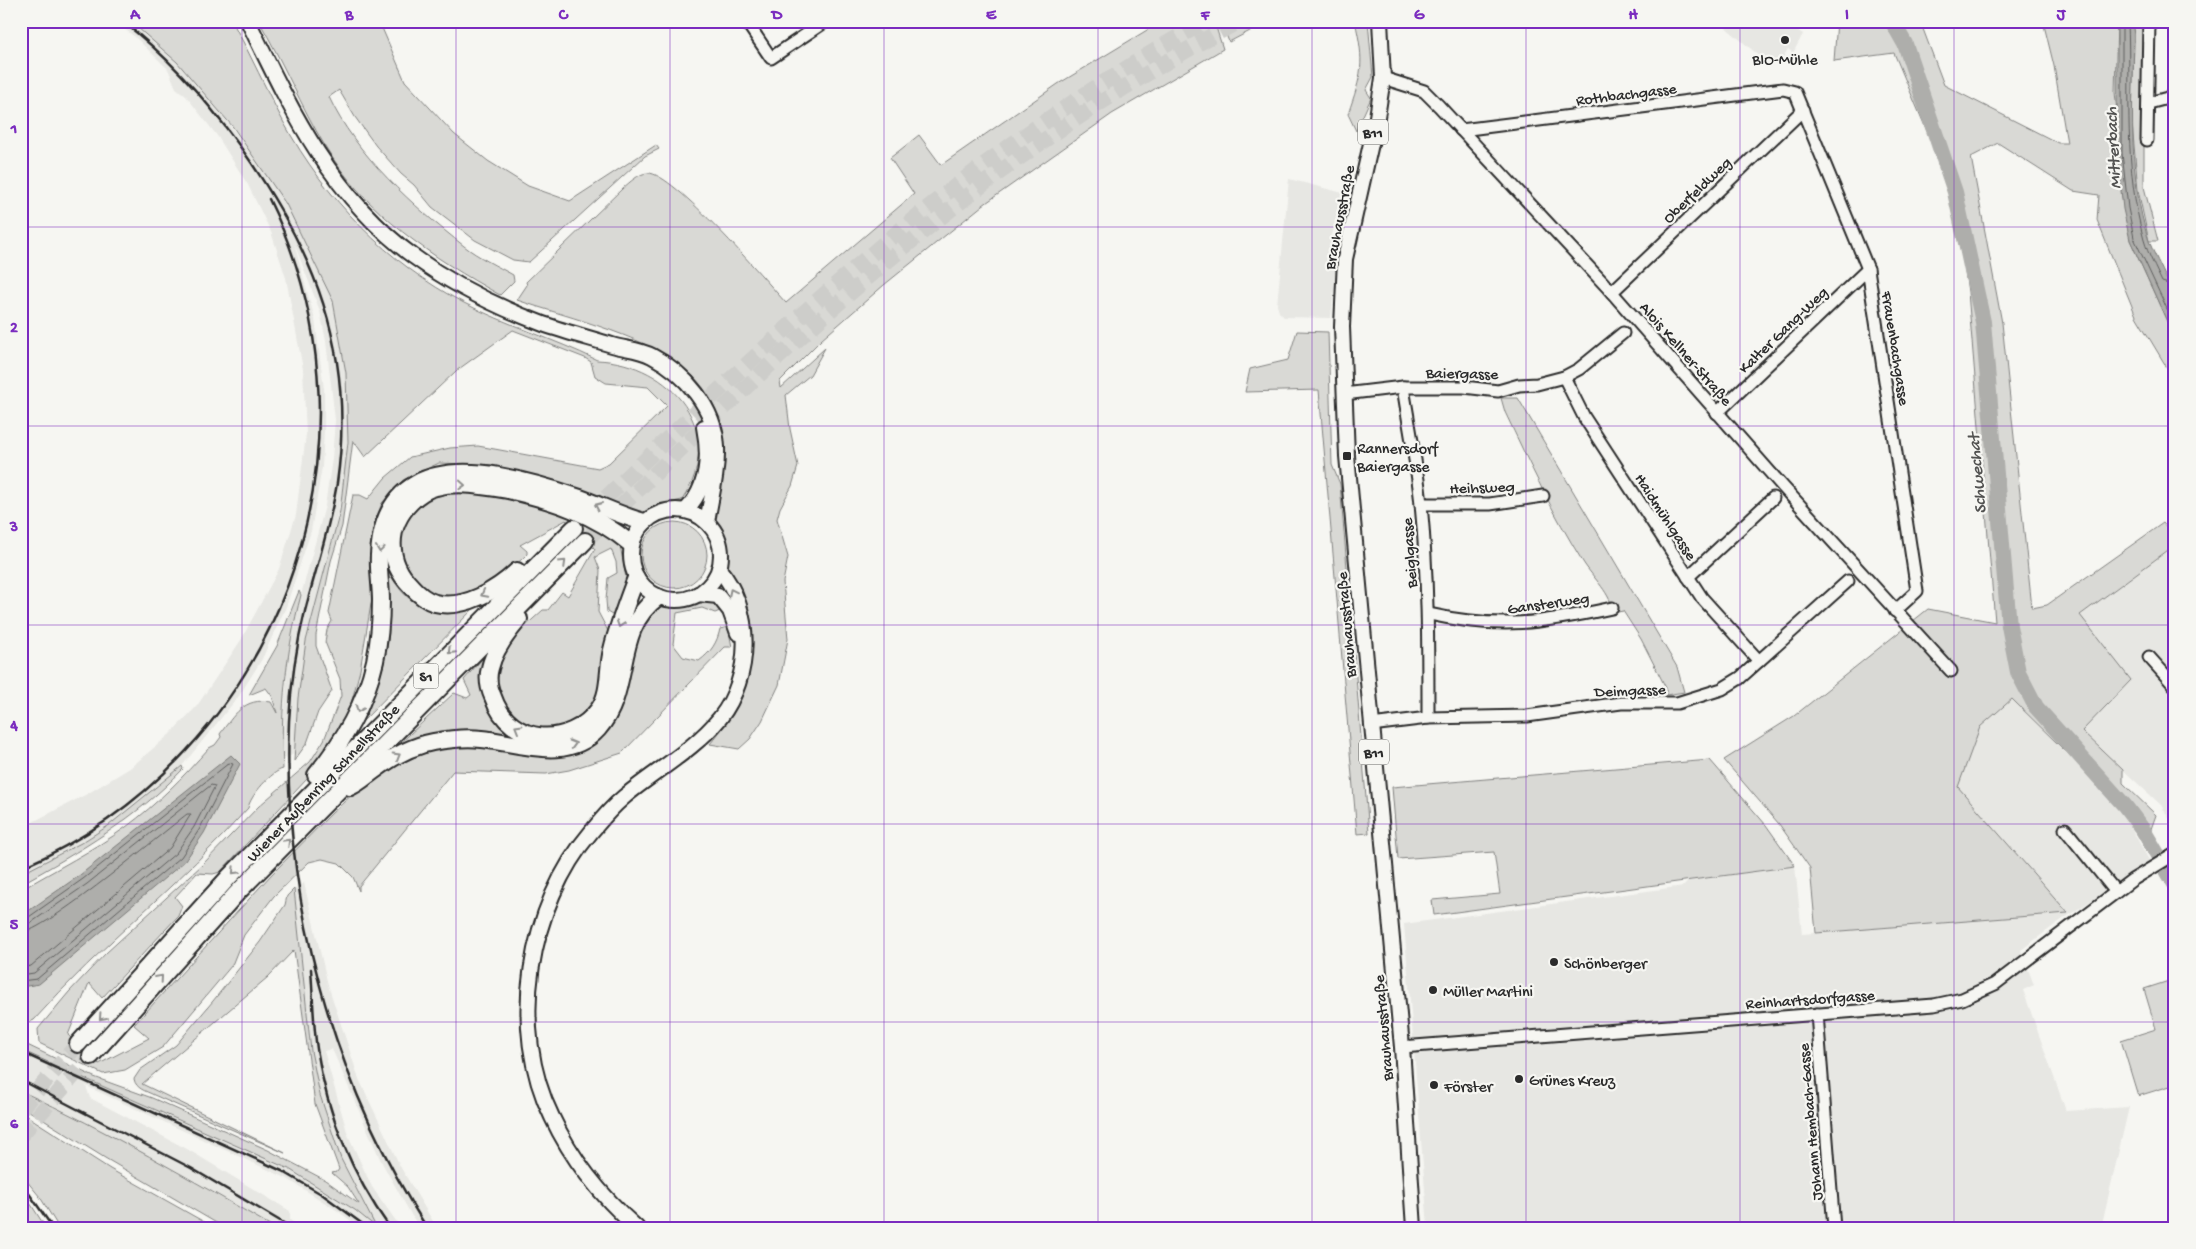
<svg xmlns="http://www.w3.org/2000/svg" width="2196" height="1249" viewBox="0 0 2196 1249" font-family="'Gochi Hand',sans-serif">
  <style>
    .built { fill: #e7e7e3 }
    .green { fill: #d9d9d5; stroke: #828280 }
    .water { fill: #aeaeab; stroke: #7a7a78 }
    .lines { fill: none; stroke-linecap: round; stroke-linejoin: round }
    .shore { stroke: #5f5f5e; stroke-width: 1 }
    .river { stroke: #aeaeab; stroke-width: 16 }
    .highway-tunnel { stroke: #cdcdca; stroke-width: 16; stroke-dasharray: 16 8; stroke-linecap: butt }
    .minor-casing { stroke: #2b2b2b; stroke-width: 15 }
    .major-casing { stroke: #2b2b2b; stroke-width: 18 }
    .highway-casing { stroke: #2b2b2b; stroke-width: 20 }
    .minor { stroke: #f6f6f2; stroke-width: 11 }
    .major { stroke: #f6f6f2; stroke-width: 14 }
    .highway { stroke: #f6f6f2; stroke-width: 16 }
    .rail { stroke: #2b2b2b; stroke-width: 2.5 }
    .oneway { stroke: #90908e }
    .grid { fill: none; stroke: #7b2cbf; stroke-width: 1; stroke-opacity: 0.55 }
    .poi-dot { fill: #2b2b2b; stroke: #f6f6f2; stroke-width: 2 }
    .labels { text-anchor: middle; stroke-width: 4.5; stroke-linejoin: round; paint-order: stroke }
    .shield { fill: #f6f6f2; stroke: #686867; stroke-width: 1 }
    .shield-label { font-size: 15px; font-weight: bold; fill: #2b2b2b }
    .poi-label { font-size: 16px; fill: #2b2b2b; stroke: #f6f6f2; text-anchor: start }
    .street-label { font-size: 16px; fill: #2b2b2b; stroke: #f6f6f2 }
    .water-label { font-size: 18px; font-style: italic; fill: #525251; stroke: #f6f6f2 }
    .neatline { fill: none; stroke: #7b2cbf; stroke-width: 2 }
    .grid-label { font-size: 16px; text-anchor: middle; font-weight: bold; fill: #7b2cbf }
  </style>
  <rect width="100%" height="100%" fill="#f6f6f2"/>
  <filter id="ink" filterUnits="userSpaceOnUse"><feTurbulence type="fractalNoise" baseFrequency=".02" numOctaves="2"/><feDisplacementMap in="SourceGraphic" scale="10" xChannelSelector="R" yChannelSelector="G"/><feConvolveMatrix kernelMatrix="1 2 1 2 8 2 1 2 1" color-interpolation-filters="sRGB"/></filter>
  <g filter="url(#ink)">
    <!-- built -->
    <g class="built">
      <polygon points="114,21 130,21 141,29 177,62 204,91 269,177 299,226 333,301 346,373 348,433 344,481 334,533 306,641 294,754 284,759 282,741 288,658 293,625 325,506 332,459 335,420 326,341 320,311 294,243 315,320 324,389 324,430 322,467 311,531 286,607 262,659 239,696 182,766 108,826 81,843 21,874 21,828 87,794 130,768 169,735 197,706 241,640 279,569 296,515 306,434 303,369 286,278 271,232 248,185 218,137 186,96 176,88 168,69 135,37"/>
      <polygon points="1718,21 1801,21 1797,30 1803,34 1793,53 1788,49 1781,61 1763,59"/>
      <polygon points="1289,179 1343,193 1329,247 1338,250 1331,318 1284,317 1279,312 1277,305"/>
      <polygon points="2175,545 2175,829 2161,805 2081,731 2080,615"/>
      <polygon points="2012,699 2119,806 2150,862 2063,919 2021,950 2034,985 2023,990 2066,1111 2129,1107 2101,1228 1428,1228 1404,924 1684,886 1688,881 1795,866 1802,934 2067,913 1957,787 1980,727"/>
      <polygon points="304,883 328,985 359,1079 401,1168 437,1228 420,1228 412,1216 381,1161 332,1049 324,1051 348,1135 372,1187 401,1228 360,1228 338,1211 286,1178 86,1086 90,1098 187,1149 290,1211 290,1220 301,1228 275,1228 189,1178 60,1109 21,1091 21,1050 289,1169 355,1210 376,1227 341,1159 320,1095 313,1068 295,899 295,889"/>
    </g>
    <!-- green -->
    <g class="green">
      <path d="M130,21H232C251,55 266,90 284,123C325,198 388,264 464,303C507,325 554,339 597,360C672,363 728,432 682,500L655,506L640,515L625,512L554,481L492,465L439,463L403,480L382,503L374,524L371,547L372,598L360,670L347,719L319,764L307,779L220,872L213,874L197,873L175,897L182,906L178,916L102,998L89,983L68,1035L99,1064L149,1038L134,1025L271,875L332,813L366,782L391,764L447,743L573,748L641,619L659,605H683L706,600L719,607L720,611L715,613L702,608L677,613L673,644L683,657L699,661C711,652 717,643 720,629L728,627L732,647H725L622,753L569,770L546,774L453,771L359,886V891L353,877L339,863L322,859L309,862L274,896L244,935L232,965L163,1047L125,1070L103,1074L39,1043L38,1029L69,992L106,953L202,865L259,806L310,762L324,740L341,696L340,679L325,642L327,630L332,621L329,613L353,495H360L368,499L385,478L410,457L450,448L478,446L598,468L609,463L667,406L648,387L606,383L595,376L591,362L585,358L513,330L456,371L365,457L353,440L342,526L331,561L316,635V646L332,691L318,712L307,743L294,761L298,698L306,641L340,511L348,442L346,373L333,301L286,204L233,127L177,62Z"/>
      <path d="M259,21H379L405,81L454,134L488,161L528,186L570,201L656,145L659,149L645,156L529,262L513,260L475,240L432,207L414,185L401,174L376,146L355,117L339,90L329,97C355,154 414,207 464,246C478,257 497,266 513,275L514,281L500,295C433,258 365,213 325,146C301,106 283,62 259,21Z"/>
      <path d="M1162,21H1214L1223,49L1112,114L983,205L884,285L821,340L780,381L781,388L825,348L810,375L786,395L790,429L798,466L792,486L780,508L777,519L788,557L783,582L788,639L779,685L762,721L750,739L739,749L710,744C742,707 763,656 748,608C743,593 734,581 728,567C724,560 727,552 726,545C724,537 715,529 714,521C713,509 720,492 722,480C730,444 720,403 693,376C655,337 569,318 517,300L527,285L526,282L623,188C629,183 639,173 648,173C673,172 766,281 786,303L914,194L890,158L919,135L941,165L1058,84Z"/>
      <polygon points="1221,21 1269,21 1229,42"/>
      <path d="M1355,21H1368L1373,77L1366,90L1371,98L1356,131L1348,114C1362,74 1365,64 1355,21Z"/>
      <polygon points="1837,21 1920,21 1944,85 2058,143 2067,143 2054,66 2043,21 2117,21 2115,92 2130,240 2175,339 2175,381 2136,316 2097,220 2099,195 2073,191 1998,143 1971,157 2002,323 2032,608 2047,605 2163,523 2175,536 2175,545 2080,615 2131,680 2082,731 2123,770 2123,783 2156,815 2151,829 2107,778 2064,750 2012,699 1980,727 1958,787 2068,913 1816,933 1810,868 1779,824 1724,760 1794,716 1928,609 1995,622 1968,292 1956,213 1937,155 1894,53 1834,61"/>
      <polygon points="2132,21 2144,21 2144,187 2158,241 2149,241 2138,190 2132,123 2134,35"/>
      <polygon points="1297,331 1328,332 1332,465 1340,484 1369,833 1357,834 1319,390 1245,392 1250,369 1288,360"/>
      <path d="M1501,398H1518L1677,667L1684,692L1666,695V688L1641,639L1623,611L1613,613C1612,594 1593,578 1583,562C1553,514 1529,463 1505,412Z"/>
      <path d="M443,490H462L530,500L603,530L620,545L626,578L616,610L612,615L607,612L606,600L608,578L617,573L616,562L611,549L595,557L600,570L598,612L608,631L598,692L586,714L569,726L539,730L514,720L500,695L497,682L503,654L513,637L543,610H548L562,592L568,596L595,549L566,520L520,545L527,551V554C512,570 470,602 448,599C437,598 425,591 415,587L395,546L415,503Z"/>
      <circle cx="674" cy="555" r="33"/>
      <path d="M388,570C411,615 432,608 477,605L362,722C376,691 390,656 389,621C388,606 386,590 385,574Z"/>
      <path d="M299,591L301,595C286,651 280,711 283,769C272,771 250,796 248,808C182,883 101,944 34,1020L21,1026V890C56,869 93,851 126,827C157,804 183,777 209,748L215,745L221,737L220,734C234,715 244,697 271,702L277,713L272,696L266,688L249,695L277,646Z"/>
      <path d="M488,652C478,694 480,713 517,737L395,748L454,693L467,698L471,695L464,680Z"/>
      <polygon points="1710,760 1766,825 1795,866 1434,915 1432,900 1500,894 1494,852 1398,859 1392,787"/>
      <path d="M182,766L183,769C137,818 80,851 21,884V874L81,843L108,826Z"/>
      <path d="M294,889L311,1051L320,1095L341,1159L376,1227L355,1210L289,1169L21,1050V1042L94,1077L152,1098L268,1150L325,1180L359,1204L348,1187L332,1173L337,1172L339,1169L315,1104L294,950L268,977L142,1084L285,1153L154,1095C146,1091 136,1089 134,1079L140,1070L176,1045L213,1001L260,942L285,905L287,896Z"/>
      <polygon points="2175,979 2175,1088 2172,1089 2170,1086 2138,1096 2121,1040 2156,1029 2144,989"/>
      <path d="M21,1091C108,1131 192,1180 275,1228H225L105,1158L21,1106Z"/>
      <polygon points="21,1112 110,1169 215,1228 59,1228 40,1197 21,1174"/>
      <polygon points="21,1190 23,1192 46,1228 21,1228"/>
    </g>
    <!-- water -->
    <g class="water">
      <path d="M2117,21H2132L2134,35C2133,102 2127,176 2149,241C2154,254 2161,267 2167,280L2175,281V339L2130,240L2123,209L2117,153Z"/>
      <polygon points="231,755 240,764 204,833 185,861 39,984 21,987 21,916 80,875"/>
    </g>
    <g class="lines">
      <!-- shore -->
      <g class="shore">
        <polyline points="2122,21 2122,153 2128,208 2134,238 2175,326"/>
        <path d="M2128,21C2131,97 2123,165 2144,240C2148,254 2156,269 2162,282L2175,286"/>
        <polyline points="21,919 26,919 83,879 229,763 233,764 199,830 181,857 37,979 21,981"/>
        <polyline points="21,926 29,924 87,884 211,785 215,786 194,827 176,853 34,973 21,975"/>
        <path d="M21,933C45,932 161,834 187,814H191L170,848L31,966L21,968"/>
      </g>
      <!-- river -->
      <polyline class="river" points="1892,21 1905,44 1955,192 1983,322 2009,626 2018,672 2036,707 2125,806 2143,830 2175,884"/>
      <!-- highway-tunnel -->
      <g class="highway-tunnel">
        <path d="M589,514C691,416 794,317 904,227C998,150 1100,81 1206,21"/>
        <path d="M585,541C692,438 799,333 914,239C1014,156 1124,83 1239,21"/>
        <polyline points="21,1109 78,1044"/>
        <polyline points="21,1135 91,1056"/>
      </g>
      <!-- minor casing -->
      <g class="minor-casing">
        <g id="minor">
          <polyline points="746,21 771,58 826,21"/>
          <polyline points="1383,78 1424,91 1439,106 1608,288 1784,488 1951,671"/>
          <polyline points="2149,103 2175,96"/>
          <polyline points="1461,130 1783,89 1795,92 1868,269 1917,591 1895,611"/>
          <polyline points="2147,140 2149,21"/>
          <polyline points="1612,292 1803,110"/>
          <polyline points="1564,377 1584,417 1702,598 1759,661"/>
          <path d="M1403,387C1409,426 1417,465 1421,504C1428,575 1428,646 1428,718"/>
          <polyline points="1344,394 1403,387 1464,387 1498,391 1519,385 1537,384 1564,377 1579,369 1623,333"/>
          <polyline points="1717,413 1868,269"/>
          <polyline points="1421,504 1490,504 1543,496"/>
          <polyline points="1688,577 1773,498"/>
          <path d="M1429,614C1500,630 1543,623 1612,608"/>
          <polyline points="2149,657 2175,686"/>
          <polyline points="1371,725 1428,718 1527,716 1621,703 1677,703 1722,689 1740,678 1848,581"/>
          <polyline points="2065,829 2116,892"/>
          <polyline points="1817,1014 1834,1228"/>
          <polyline points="1402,1047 1934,1005 1962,999 1995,984 2132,880 2175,854"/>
        </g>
      </g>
      <!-- major casing -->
      <g class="major-casing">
        <g id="major">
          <path d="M248,21C291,110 331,196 413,256C453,285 497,307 543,324C566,332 589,338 612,345C625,349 639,349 652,356C685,373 715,408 717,447C718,471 711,498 707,522"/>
          <polyline points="1380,21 1383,78 1377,117 1345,259 1342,327 1347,456 1402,1047 1414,1228"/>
          <circle cx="676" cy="555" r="45"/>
          <path d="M686,510C708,487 710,457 704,427"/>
          <polyline points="698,594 718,596 730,611 738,633"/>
          <path d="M637,1228C601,1196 572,1160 552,1117C508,1028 528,906 592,831C601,820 612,807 624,797C655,771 694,750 720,718C752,677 754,610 719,569"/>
        </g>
      </g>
      <!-- highway casing -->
      <g class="highway-casing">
        <g id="highway">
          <path d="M517,571C497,590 464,610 435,603C425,600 418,594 411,586C387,562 386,527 411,502C417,496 427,489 436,487C458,481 485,486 508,490C553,500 595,514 631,544"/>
          <path d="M519,619C507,633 494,650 490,668C487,678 489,688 493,697C510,747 570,748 599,709C611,692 607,669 612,650C618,625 627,602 636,578"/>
          <path d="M316,775C344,740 365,705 375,661C379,642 381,621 381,601C381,586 378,571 379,555C383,481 434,465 499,476C527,481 554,489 580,498C602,506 621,516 644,522"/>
          <path d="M350,787C359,783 364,778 372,772C389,759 411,746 433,742C449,739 466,737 482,739C520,743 567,763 598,729C633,690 612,630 658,597"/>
          <polyline points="78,1044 229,877 574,528"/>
          <polyline points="91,1056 236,894 585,541"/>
        </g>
      </g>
      <!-- minor -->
      <use href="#minor" class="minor"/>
      <!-- major -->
      <use href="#major" class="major"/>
      <!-- highway -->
      <use href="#highway" class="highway"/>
      <!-- rail -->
      <g class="rail">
        <path d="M122,21C168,56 205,98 239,145C314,250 356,351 337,483C330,527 316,568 305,611C296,647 291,684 289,721C282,897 332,1080 427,1228"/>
        <path d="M21,868C277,757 393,450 269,199"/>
        <path d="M311,969C313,995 313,1022 317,1049C327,1113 352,1175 390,1228"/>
        <polyline points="21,1052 282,1171 323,1195 368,1228"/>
        <polyline points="21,1080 191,1168 292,1228"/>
        <polyline points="21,1182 53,1228"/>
      </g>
    </g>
    <!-- one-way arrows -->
    <defs><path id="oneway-chevron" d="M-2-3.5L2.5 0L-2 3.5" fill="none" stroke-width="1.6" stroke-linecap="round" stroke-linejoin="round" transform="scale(1.25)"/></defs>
    <g class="oneway">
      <use href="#oneway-chevron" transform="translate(462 485) rotate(3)"/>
      <use href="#oneway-chevron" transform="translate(598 506) rotate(-156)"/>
      <use href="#oneway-chevron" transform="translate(380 549) rotate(96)"/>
      <use href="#oneway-chevron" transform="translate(563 563) rotate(-44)"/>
      <use href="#oneway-chevron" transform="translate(732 592) rotate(-116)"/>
      <use href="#oneway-chevron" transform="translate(484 594) rotate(152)"/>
      <use href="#oneway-chevron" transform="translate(620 624) rotate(109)"/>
      <use href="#oneway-chevron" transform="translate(451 651) rotate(135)"/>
      <use href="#oneway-chevron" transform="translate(359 709) rotate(113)"/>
      <use href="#oneway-chevron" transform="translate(518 728) rotate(-150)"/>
      <use href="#oneway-chevron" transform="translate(573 744) rotate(-16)"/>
      <use href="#oneway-chevron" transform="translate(397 756) rotate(-30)"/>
      <use href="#oneway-chevron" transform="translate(287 842) rotate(-46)"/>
      <use href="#oneway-chevron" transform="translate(235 871) rotate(134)"/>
      <use href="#oneway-chevron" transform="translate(160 978) rotate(-49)"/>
      <use href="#oneway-chevron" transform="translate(102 1017) rotate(132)"/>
    </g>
  </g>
  <!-- grid -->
  <path class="grid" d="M242,21V1228M456,21V1228M670,21V1228M884,21V1228M1098,21V1228M1312,21V1228M1526,21V1228M1740,21V1228M1954,21V1228M21,227H2175M21,426H2175M21,625H2175M21,824H2175M21,1022H2175"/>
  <!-- markers -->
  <g class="poi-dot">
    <circle cx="1785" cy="40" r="5"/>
    <rect x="1342" y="451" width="10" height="10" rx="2.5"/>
    <circle cx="1554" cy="962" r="5"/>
    <circle cx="1433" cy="990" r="5"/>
    <circle cx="1519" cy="1079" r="5"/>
    <circle cx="1434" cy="1085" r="5"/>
  </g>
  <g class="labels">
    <!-- shield labels -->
    <g class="shield">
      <rect x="1358" y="119.5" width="30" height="25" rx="4"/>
      <rect x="413.5" y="663.5" width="25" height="25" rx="4"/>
      <rect x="1359" y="739.5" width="30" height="25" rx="4"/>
    </g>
    <g class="shield-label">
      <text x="1373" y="137">B11</text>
      <text x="426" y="681">S1</text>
      <text x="1374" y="757">B11</text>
    </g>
    <!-- poi labels -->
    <g class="poi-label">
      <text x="1785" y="64" text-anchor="middle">BIO-Mühle</text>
      <text x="1357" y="453">Rannersdorf<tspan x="1357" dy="18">Baiergasse</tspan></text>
      <text x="1564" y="968">Schönberger</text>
      <text x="1443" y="996">Müller Martini</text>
      <text x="1529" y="1085">Grünes Kreuz</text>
      <text x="1444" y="1091">Förster</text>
    </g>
    <!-- street labels -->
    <g class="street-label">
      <text transform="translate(1626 93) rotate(-7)" y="6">Rothbachgasse</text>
      <text transform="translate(1696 189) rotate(-44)" y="6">Oberfeldweg</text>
      <text transform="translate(1338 217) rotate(-79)" y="6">Brauhausstraße</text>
      <text transform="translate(1782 329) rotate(-44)" y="6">Kalter Gang-Weg</text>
      <text transform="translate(1897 348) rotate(81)" y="6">Frauenbachgasse</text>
      <text transform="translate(1687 353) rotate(49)" y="6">Alois Kellner-Straße</text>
      <text transform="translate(1462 372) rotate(1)" y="6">Baiergasse</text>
      <text transform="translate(1482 486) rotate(-2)" y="6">Heihsweg</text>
      <text transform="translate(1667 516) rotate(57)" y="6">Haidmühlgasse</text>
      <text transform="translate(1408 553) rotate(-94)" y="6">Beiglgasse</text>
      <text transform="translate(1548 602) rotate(-8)" y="6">Gansterweg</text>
      <text transform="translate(1345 625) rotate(-95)" y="6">Brauhausstraße</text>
      <text transform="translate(1630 689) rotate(-2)" y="6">Deimgasse</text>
      <text transform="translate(322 782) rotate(-46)" y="6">Wiener Außenring Schnellstraße</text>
      <text transform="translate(1810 998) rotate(-4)" y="6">Reinhartsdorfgasse</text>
      <text transform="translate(1382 1028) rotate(-95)" y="6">Brauhausstraße</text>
      <text transform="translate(1809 1122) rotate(-95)" y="6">Johann Hembach-Gasse</text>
    </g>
    <!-- water labels -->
    <g class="water-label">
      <text transform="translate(2112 148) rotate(-93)" y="6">Mitterbach</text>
      <text transform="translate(1976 474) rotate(-95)" y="6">Schwechat</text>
    </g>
  </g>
  <!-- margin -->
  <rect width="2196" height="1249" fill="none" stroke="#f6f6f2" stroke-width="55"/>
  <rect x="28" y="28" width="2140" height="1194" class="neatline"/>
  <g class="grid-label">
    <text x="135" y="19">A</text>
    <text x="349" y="19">B</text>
    <text x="563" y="19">C</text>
    <text x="777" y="19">D</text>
    <text x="991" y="19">E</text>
    <text x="1205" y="19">F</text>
    <text x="1419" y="19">G</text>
    <text x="1633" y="19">H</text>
    <text x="1847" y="19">I</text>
    <text x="2061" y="19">J</text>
    <text x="14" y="133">1</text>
    <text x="14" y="332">2</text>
    <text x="14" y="531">3</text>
    <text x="14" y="730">4</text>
    <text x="14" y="929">5</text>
    <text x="14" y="1128">6</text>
  </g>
</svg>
